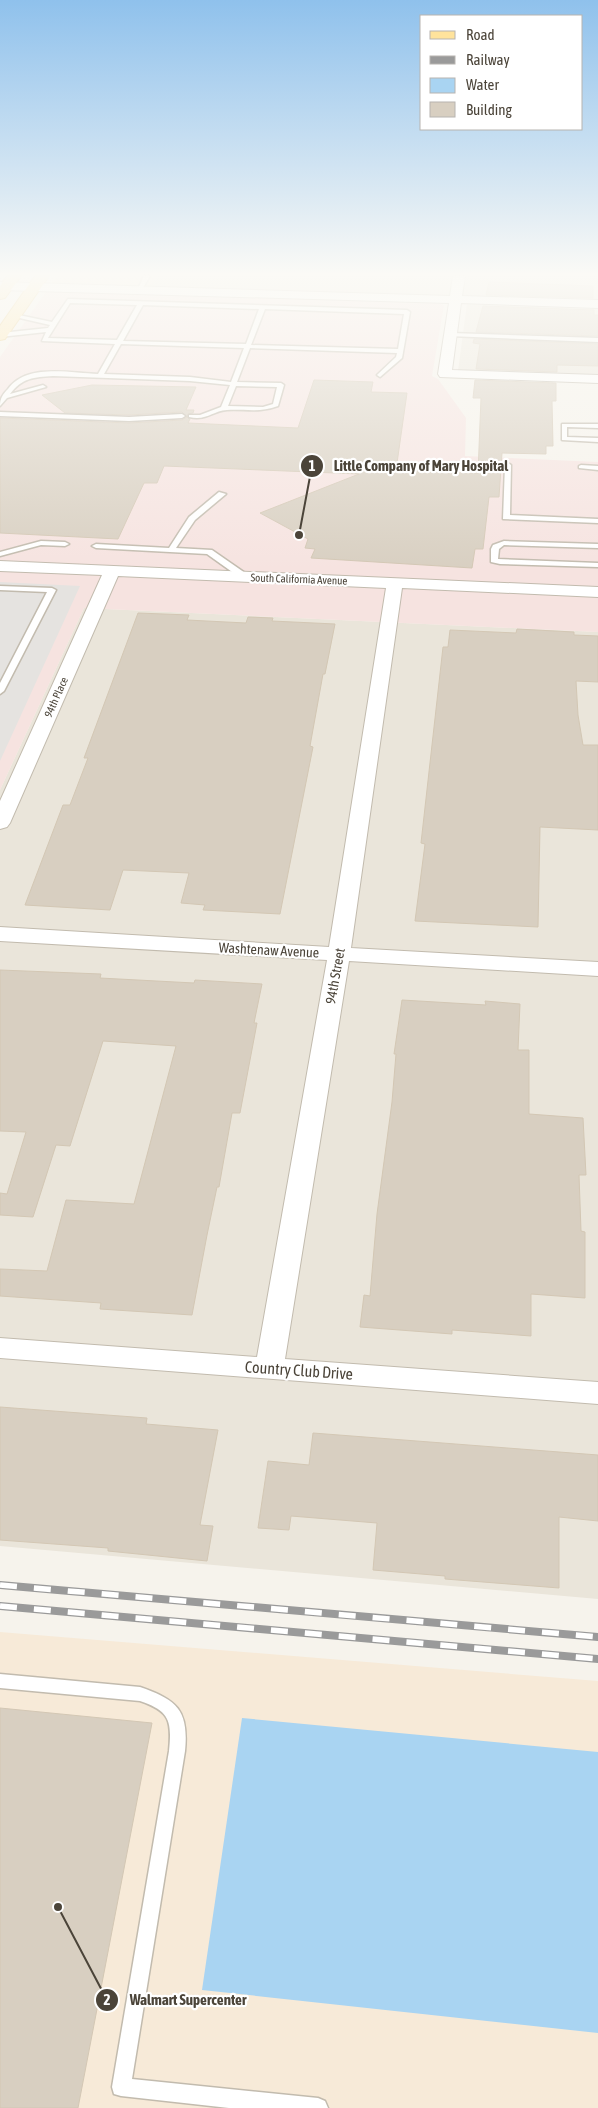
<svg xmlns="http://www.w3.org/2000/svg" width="598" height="2108" viewBox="0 0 598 2108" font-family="'Asap Condensed',sans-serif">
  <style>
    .residential { fill: #eae5da }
    .commercial { fill: #f7ead8 }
    .medical { fill: #f6e3e0 }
    .parking { fill: #e5e3e0 }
    .water { fill: #a9d4f2 }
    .building { fill: #d8cfc1; stroke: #d3c7b4 }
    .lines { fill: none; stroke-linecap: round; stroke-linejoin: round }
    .service-casing { stroke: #c2bbae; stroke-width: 3 }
    .minor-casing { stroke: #c2bbae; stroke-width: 2 }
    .primary-casing { stroke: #e6c16a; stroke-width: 2 }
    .service { fill: #fff; fill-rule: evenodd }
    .minor { fill: #fff; fill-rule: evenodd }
    .primary { fill: #ffe39c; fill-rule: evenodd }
    .rail-casing { stroke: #9a9a9a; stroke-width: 8 }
    .rail { stroke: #fff; stroke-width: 5.5; stroke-dasharray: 17; stroke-linecap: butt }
    .labels { text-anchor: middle; stroke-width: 4.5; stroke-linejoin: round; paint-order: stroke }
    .far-street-label { font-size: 11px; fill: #4b4439; stroke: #fff }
    .street-label { font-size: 14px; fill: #4b4439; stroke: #fff }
    .near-street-label { font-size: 16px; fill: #4b4439; stroke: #fff }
    .leader { fill: none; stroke: #4b4439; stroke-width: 2 }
    .callout-dot { fill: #4b4439; stroke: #fff; stroke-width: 2 }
    .mark-label { font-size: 15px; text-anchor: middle; font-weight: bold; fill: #fff }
    .callout-label { font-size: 15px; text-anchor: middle; font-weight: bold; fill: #4b4439; stroke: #fff; stroke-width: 4.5; stroke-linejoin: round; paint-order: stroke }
  </style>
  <rect width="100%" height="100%" fill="#f6f3ec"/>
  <!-- residential -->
  <g class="residential">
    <polygon points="156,276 598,276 598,376 458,371 468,296 151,286"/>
    <polygon points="84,608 598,632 598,1599 0,1546 0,790"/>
  </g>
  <!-- commercial -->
  <g class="commercial">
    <polygon points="56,276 156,276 151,286 51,283"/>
    <polygon points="0,1632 598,1681 598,2108 0,2108"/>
  </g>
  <!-- medical -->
  <polygon class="medical" points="46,292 436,303 444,305 432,376 438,379 466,418 465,456 598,462 598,632 84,608 0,790 0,357"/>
  <!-- parking -->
  <polygon class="parking" points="0,582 80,586 0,761"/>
  <!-- water -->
  <polygon class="water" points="242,1718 598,1752 598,2033 202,1990"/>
  <!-- building -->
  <g class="building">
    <polygon points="489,282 593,286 593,298 486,295"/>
    <polygon points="483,306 594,310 594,315 598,315 598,336 476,332"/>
    <polygon points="474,339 598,344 598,366 557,365 557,372 476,369 480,344 473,343"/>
    <polygon points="314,380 373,382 371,392 407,393 396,470 478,473 481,398 473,398 475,380 556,383 556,401 552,401 553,446 546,446 546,454 502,453 499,497 489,497 483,549 475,549 472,568 311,558 315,549 305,548 308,539 260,513 359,474 164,466 157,483 144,483 118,539 0,533 0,418 129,423 182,420 187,417 182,412 129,415 65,413 42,395 92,385 196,387 186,410 194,410 193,413 188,414 188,418 190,419 188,423 298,428"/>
    <polygon points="138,613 189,615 187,620 246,623 248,617 273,618 272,621 335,624 325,674 323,674 310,746 313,747 280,914 203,910 205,905 181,903 189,873 123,870 110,910 25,905 63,805 70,805 88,758 84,758"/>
    <polygon points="517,629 574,632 574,635 598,636 598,682 576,681 578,715 583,745 598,745 598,830 540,827 538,927 415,921 425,844 421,843 443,647 448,647 450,630 516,633"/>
    <polygon points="0,970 101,974 100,978 194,983 195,980 262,984 254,1023 257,1023 240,1113 232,1113 219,1187 217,1187 207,1235 192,1315 100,1309 101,1303 0,1296 0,1269 47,1271 66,1200 134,1204 176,1046 103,1041 70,1146 56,1145 33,1217 0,1215 0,1193 7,1194 26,1132 0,1131"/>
    <polygon points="402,1000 486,1005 485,1001 520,1004 518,1050 529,1050 529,1114 583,1118 586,1175 579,1175 581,1231 585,1232 585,1298 531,1294 531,1336 452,1330 452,1334 360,1327 364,1295 370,1296 377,1214 392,1102 396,1054 394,1054"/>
    <polygon points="0,1407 147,1418 146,1424 218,1430 200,1525 213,1526 207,1561 108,1551 108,1548 0,1540"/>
    <polygon points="313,1433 598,1455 598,1521 559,1517 559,1588 445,1579 445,1576 373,1570 377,1523 291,1516 289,1530 258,1528 268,1461 309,1465"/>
    <polygon points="0,1708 152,1723 78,2108 0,2108"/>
  </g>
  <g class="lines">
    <!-- service casing -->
    <g class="service-casing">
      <g id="service">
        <polygon points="144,276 150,276 141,291 137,291"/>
        <path d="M68,299L407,310L410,312L402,358L380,377L377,375L378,374L396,357L397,353L250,348L237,382L281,383L284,385L278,406C260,413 246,409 227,410C212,411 207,421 189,417V415H200L221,407L230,385L190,381L53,376C34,377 22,378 10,394L43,385L46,387L7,398L0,406C0,398 3,394 8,389C27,363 70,373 98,374L115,344L42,341L46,332L0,337L1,333L48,328L50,325L11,316L14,314L52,322ZM70,303L137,305L117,340L48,338ZM143,305L259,309L246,344L123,341ZM265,309L404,314L398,349L251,345ZM121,344L244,348L231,382L190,377L104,374ZM236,386L277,387L273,404L263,407L228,406Z"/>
        <polygon points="451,333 598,338 598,342 449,336 449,334"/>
        <polygon points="0,412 129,417 182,414 185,416 182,418 129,421 0,416"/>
        <polygon points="562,424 598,424 598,428 567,427 567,437 598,438 598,442 562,440"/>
        <polygon points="508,463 511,465 510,515 598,519 598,523 503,519 505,465"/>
        <polygon points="581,465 598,466 598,470 579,468 579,466"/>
        <polygon points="219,492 226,494 195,520 176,548 212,550 248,575 248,579 242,579 207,554 96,548 92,546 96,544 169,548 189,517"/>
        <polygon points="41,541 65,542 69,544 65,546 41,545 0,556 0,552"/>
        <polygon points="504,541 598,544 598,548 504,545 499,549 498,559 598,563 598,567 500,564 491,562 491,549 493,545"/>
        <polygon points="0,586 52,588 56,590 4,691 0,694 0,683 47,592 0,590"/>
        <path d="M0,1674L140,1687C177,1700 189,1710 185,1751L132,2079L318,2098L325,2101L328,2108H229L121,2096L114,2094L112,2087L169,1751C172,1721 170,1711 140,1701L0,1688Z"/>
      </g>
    </g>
    <!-- minor casing -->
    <g class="minor-casing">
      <g id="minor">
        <polygon points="453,276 465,276 462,296 598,300 598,308 461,303 452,370 598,375 598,383 440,377 438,374 449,303 0,290 0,282 450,296"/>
        <polygon points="0,561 598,587 598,597 402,588 351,948 598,962 598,976 349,961 285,1359 598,1382 598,1404 0,1358 0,1338 257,1357 327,960 0,941 0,927 329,947 386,588 118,576 10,823 7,827 0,829 0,801 102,575 0,571"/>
      </g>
    </g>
    <!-- primary casing -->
    <g class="primary-casing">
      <g id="primary">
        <polygon points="7,276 21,276 5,298 0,299 0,286"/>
        <polygon points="35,276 49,276 5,339 0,340 0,326"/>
      </g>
    </g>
    <!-- service -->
    <use href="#service" class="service"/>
    <!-- minor -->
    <use href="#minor" class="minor"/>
    <!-- primary -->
    <use href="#primary" class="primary"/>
    <!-- rail casing -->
    <g class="rail-casing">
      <g id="rail">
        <polyline points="0,1585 598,1637"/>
        <polyline points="0,1606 598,1659"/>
      </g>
    </g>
    <!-- rail -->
    <use href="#rail" class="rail"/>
  </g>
  <!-- sky -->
  <linearGradient id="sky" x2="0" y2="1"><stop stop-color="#8fc1ec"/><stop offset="0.48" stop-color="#fbfaf6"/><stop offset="1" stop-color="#fbfaf6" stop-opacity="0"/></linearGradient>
  <rect width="598" height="571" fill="url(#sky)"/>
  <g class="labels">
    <!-- far-street labels -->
    <g class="far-street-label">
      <text transform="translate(299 579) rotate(2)" y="4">South California Avenue</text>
      <text transform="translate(56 697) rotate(-66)" y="4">94th Place</text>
    </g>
    <!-- street labels -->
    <g class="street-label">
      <text transform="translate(269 950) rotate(3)" y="5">Washtenaw Avenue</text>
      <text transform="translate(335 976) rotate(-80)" y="5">94th Street</text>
    </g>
    <!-- near-street labels -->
    <g class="near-street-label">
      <text transform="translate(299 1370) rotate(4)" y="6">Country Club Drive</text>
    </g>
  </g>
  <!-- callouts -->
  <path class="leader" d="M299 535L312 466M58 1907L107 2000"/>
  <g class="callout-dot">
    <circle cx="299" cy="535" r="5"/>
    <circle cx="58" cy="1907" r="5"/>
    <circle cx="312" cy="466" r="12"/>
    <circle cx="107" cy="2000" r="12"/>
  </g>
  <g class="mark-label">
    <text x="312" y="471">1</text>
    <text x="107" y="2005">2</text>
  </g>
  <g class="callout-label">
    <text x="421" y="471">Little Company of Mary Hospital</text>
    <text x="188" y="2005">Walmart Supercenter</text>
  </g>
  <!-- legend -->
  <rect x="420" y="15" width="162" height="115" fill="#ffffff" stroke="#b7b4b0"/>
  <rect x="430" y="31" width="25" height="8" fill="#ffe39c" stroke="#b7b4b0"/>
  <text x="466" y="40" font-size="15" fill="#4b4439">Road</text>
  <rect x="430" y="56" width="25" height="8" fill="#9a9a9a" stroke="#b7b4b0"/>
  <text x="466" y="65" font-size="15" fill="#4b4439">Railway</text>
  <rect x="430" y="78" width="25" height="15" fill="#a9d4f2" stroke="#b7b4b0"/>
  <text x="466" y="90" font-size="15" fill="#4b4439">Water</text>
  <rect x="430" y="102" width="25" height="15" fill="#d8cfc1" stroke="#b7b4b0"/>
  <text x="466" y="115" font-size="15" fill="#4b4439">Building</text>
</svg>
